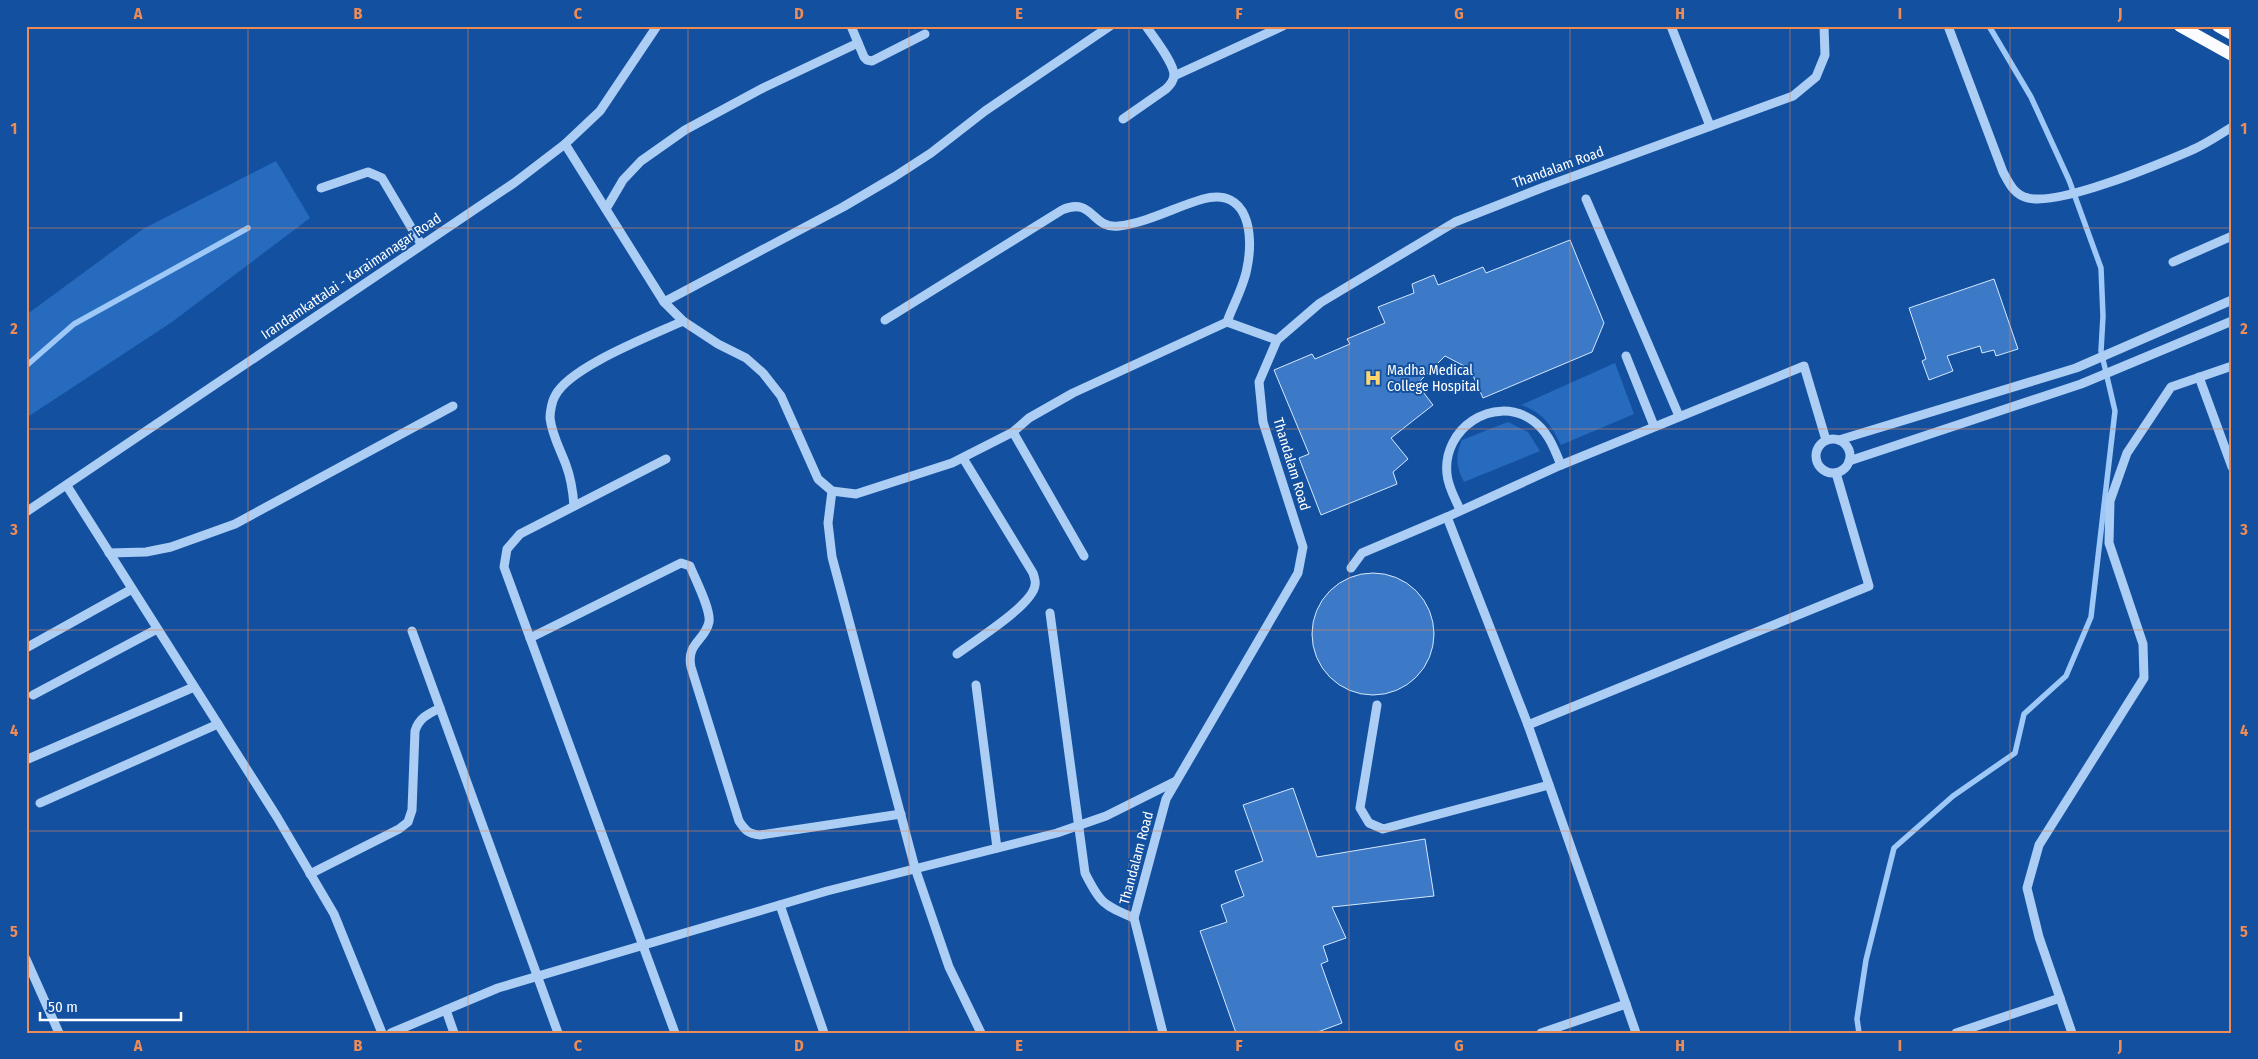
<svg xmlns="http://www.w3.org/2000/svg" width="2258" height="1059" viewBox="0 0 2258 1059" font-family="'Fira Sans Condensed',sans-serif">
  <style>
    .green { fill: #266bbe }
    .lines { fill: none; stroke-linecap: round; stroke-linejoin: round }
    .stream { stroke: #9ec8f7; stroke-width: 5.5 }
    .building { fill: #3c7ac7; stroke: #d5e7fe }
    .minor { stroke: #accdf4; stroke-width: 9 }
    .major { stroke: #fafcff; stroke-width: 12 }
    .grid { fill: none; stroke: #ef8b55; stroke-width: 1; stroke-opacity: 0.55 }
    .labels { text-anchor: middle; stroke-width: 4; stroke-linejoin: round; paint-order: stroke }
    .street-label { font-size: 14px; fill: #fff; stroke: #1351a0 }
    .poi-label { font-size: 14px; fill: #fff; stroke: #1351a0; text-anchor: start }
    .neatline { fill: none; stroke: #ef8b55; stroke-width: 2 }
    .grid-label { font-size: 16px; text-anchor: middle; font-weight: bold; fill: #ef8b55 }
  </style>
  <rect width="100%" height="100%" fill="#1351a0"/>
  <!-- green -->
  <g class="green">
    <polygon points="276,161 310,218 172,322 26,418 26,315 143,229"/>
    <path d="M1615,363L1634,414L1561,445C1551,425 1543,412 1521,405Z"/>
    <path d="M1508,422L1528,432L1540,451L1464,482C1456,467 1455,455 1462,440Z"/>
  </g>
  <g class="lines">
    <!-- stream -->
    <g class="stream">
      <polyline points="26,366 74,324 248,228"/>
      <polyline points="1859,1033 1857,1019 1866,960 1894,848 1953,796 2015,753 2024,714 2066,676 2091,617 2115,411 2101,351 2103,316 2101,268 2069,180 2031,97 1989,26"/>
    </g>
  </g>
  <!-- building -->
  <g class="building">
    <polygon points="1570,240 1604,323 1592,352 1483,398 1470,369 1445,356 1417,384 1433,405 1391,438 1408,459 1393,472 1397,484 1321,515 1299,458 1309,454 1274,370 1312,354 1315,359 1350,344 1347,339 1385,323 1378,307 1414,293 1412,284 1434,275 1438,285 1483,267 1486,273"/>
    <polygon points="1994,279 2018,349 1996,356 1994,350 1982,353 1980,346 1947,356 1953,371 1929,380 1922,361 1926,359 1909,308"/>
    <circle cx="1373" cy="634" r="61"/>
    <polygon points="1293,788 1317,857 1425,839 1434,896 1332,907 1346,938 1323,946 1328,961 1321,964 1342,1023 1315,1033 1236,1033 1200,931 1227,922 1221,905 1244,896 1235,871 1263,861 1243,805"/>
  </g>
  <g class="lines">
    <!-- minor -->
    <g class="minor">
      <polyline points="851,26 864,57 867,60 872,61 925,34"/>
      <polyline points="1671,26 1710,126"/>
      <path d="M1948,26L2003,172C2009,183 2014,195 2028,198C2061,206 2159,164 2192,150C2206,144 2219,135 2232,127"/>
      <polyline points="1174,76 1283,26"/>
      <path d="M1123,119L1166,89C1170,85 1174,81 1174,75C1174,63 1154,38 1146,26"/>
      <polyline points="565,144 664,302 683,321 718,344 746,358 763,373 781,396 818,479 832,491 856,494 952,463 1013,432"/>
      <polyline points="321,188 368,172 382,178 421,244"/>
      <polyline points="1586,199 1679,416"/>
      <polyline points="606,209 623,180 641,161 685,130 763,88 858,43"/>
      <polyline points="2173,262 2232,236"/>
      <polyline points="664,302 843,207 894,177 931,153 985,111 1110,26"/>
      <path d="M885,320L1062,210C1093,196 1092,230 1119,226C1149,222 1175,207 1203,199C1249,187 1254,235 1247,268C1244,286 1233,305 1227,322L1073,393L1029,418L1013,432L1084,556"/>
      <polyline points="1227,322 1277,340"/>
      <polyline points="1626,356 1654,426"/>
      <polyline points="2199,377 2232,467"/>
      <circle cx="1833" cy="456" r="17"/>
      <polyline points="1826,440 1804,366 1561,465 1447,517 1528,725 1869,586 1836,473"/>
      <polyline points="1839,440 2076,368 2232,300"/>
      <polyline points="666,459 520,534 507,549 504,567 675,1033"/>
      <polyline points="1849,461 2081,384 2232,321"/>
      <polyline points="67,486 277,817 334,914 382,1033"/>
      <polyline points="832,491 828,523 832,557 915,868 949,967 981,1033"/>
      <path d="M574,506C573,492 571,478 566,465C560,449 552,435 550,418C550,412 552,401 555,396C569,367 653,335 683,321"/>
      <path d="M1460,510C1455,498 1448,487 1447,474C1442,429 1493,394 1532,420C1548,431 1554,448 1561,465"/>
      <polyline points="26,512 514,183 565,144 600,111 657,26"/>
      <polyline points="109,553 146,552 171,547 235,524 453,406"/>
      <polyline points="1351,568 1362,553 1447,517"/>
      <path d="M1050,613L1085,873C1100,903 1103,905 1134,918"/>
      <polyline points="412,631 558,1033"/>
      <path d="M530,638L681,563L690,566C695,579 711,609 709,622C705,641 686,643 691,667L739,821C745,830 748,834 760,835L901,814"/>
      <polyline points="26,648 132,589"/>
      <path d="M957,654C974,641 1033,605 1035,585C1036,582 1034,576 1033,573L963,458"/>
      <polyline points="976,685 997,848"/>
      <polyline points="33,695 157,629"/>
      <polyline points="1377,705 1360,808 1369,823 1383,829 1549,785"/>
      <polyline points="1528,725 1626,1004 1541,1033"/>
      <polyline points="28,759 194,687"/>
      <polyline points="40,803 218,724"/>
      <path d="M310,874L399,829L408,822L412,810L415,731C419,718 428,714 440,708"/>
      <polyline points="780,905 824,1033"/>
      <polyline points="26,959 59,1033"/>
      <polyline points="1626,1004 1636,1033"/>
      <polyline points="446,1010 454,1033"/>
      <polyline points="391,1033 498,988 827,891 1057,833 1106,816 1176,781"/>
      <polyline points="1163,1033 1134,918 1166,799 1298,573 1303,547 1263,422 1259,382 1277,340 1320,303 1455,222 1544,187 1793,96 1816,77 1825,55 1824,26"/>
      <polyline points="1956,1033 2060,998"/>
      <polyline points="2072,1033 2039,937 2027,888 2039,845 2144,678 2143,644 2109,543 2110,501 2127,453 2171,387 2232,366"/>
    </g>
    <!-- major -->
    <g class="major">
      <polyline points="2180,26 2232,55"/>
      <polyline points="2218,26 2232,34"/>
    </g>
  </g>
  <!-- grid -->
  <path class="grid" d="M248,26V1033M468,26V1033M688,26V1033M909,26V1033M1129,26V1033M1349,26V1033M1570,26V1033M1790,26V1033M2010,26V1033M26,228H2232M26,429H2232M26,630H2232M26,831H2232"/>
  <!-- icons -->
  <defs>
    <g id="hospital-bare" transform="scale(1.35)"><path d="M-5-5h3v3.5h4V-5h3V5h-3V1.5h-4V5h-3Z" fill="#ffd570" stroke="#1351a0" stroke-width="2.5" paint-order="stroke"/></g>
  </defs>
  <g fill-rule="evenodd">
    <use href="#hospital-bare" x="1373" y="378"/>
  </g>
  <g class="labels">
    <!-- street labels -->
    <g class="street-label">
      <text transform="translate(1558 167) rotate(-20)" y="5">Thandalam Road</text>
      <text transform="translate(351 276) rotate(-34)" y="5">Irandamkattalai - Karaimanagar Road</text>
      <text transform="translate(1292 464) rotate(73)" y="5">Thandalam Road</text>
      <text transform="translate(1136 858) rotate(-75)" y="5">Thandalam Road</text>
    </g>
    <!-- poi labels -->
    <g class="poi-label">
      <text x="1387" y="375">Madha Medical<tspan x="1387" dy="16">College Hospital</tspan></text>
    </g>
  </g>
  <!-- border -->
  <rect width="2258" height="1059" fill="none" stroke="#1351a0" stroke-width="55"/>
  <!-- scale -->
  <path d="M40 1012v8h141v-8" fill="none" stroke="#ffffff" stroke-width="2.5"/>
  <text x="48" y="1012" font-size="15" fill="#ffffff" stroke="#1351a0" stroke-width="4" paint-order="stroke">50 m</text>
  <rect x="28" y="28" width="2202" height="1004" class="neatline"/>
  <g class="grid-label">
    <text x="138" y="19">A</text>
    <text x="358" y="19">B</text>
    <text x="578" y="19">C</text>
    <text x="799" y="19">D</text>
    <text x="1019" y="19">E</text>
    <text x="1239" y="19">F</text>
    <text x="1459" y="19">G</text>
    <text x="1680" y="19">H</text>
    <text x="1900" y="19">I</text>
    <text x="2120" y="19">J</text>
    <text x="14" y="134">1</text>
    <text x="2244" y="134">1</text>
    <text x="14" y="334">2</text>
    <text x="2244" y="334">2</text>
    <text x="14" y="535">3</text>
    <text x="2244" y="535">3</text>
    <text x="14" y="736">4</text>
    <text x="2244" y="736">4</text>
    <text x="14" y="937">5</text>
    <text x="2244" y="937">5</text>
    <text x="138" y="1051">A</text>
    <text x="358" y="1051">B</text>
    <text x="578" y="1051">C</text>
    <text x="799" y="1051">D</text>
    <text x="1019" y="1051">E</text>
    <text x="1239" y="1051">F</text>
    <text x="1459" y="1051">G</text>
    <text x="1680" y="1051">H</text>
    <text x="1900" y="1051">I</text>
    <text x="2120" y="1051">J</text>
  </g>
</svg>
